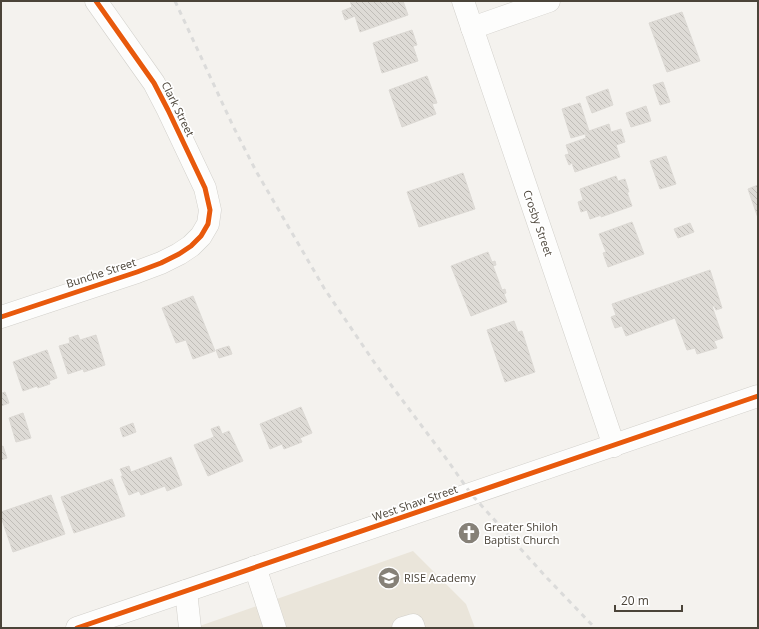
<svg xmlns="http://www.w3.org/2000/svg" width="759" height="629" viewBox="0 0 759 629" font-family="'Open Sans',sans-serif">
  <style>
    .education { fill: #eae5da }
    .building { fill: url(#building-back-hatch); stroke: #dcd9d4 }
    .lines { fill: none; stroke-linecap: round; stroke-linejoin: round }
    .minor-casing { stroke: #d2d0cb; stroke-width: 23 }
    .minor { stroke: #fdfdfc; stroke-width: 22 }
    .rail { stroke: #dbdbda; stroke-width: 3; stroke-dasharray: 5 5; stroke-linecap: butt }
    .cycleway-casing { stroke: #fff; stroke-width: 8 }
    .cycleway { stroke: #e8590c; stroke-width: 5 }
    .labels { text-anchor: middle; stroke-width: 3.5; stroke-linejoin: round; paint-order: stroke }
    .street-label { font-size: 11px; fill: #4b4439; stroke: #fff }
    .poi-label { font-size: 11px; fill: #4b4439; stroke: #fff; text-anchor: start }
  </style>
  <defs>
    <pattern id="building-back-hatch" width="6" height="6" patternUnits="userSpaceOnUse"><rect width="6" height="6" fill="#dedbd6"/><path d="M-1 5l2 2M0 0l6 6M5-1l2 2" fill="none" stroke="#c0bdb8"/></pattern>
  </defs>
  <rect width="100%" height="100%" fill="#f4f2ee"/>
  <!-- education -->
  <polygon class="education" points="413,551 466,604 475,628 194,628"/>
  <!-- building -->
  <g class="building">
    <polygon points="350,1 403,1 408,15 360,32 355,16 345,20 342,11 352,7"/>
    <polygon points="682,12 700,61 667,72 649,23"/>
    <polygon points="412,30 417,45 413,46 418,61 382,73 373,43"/>
    <polygon points="427,76 437,103 432,104 436,114 402,127 389,90"/>
    <polygon points="663,82 670,102 660,105 653,85"/>
    <polygon points="608,89 613,105 592,113 586,97"/>
    <polygon points="580,103 589,131 609,124 611,132 621,129 625,142 616,145 620,157 575,172 572,163 569,165 565,155 569,154 566,145 586,138 585,134 571,138 562,109"/>
    <polygon points="646,106 651,121 631,127 626,113"/>
    <polygon points="666,156 676,184 660,189 650,161"/>
    <polygon points="463,173 475,209 419,227 407,192"/>
    <polygon points="616,176 618,181 625,179 629,192 627,192 632,206 601,217 601,215 590,219 587,210 581,212 578,202 583,200 580,189"/>
    <polygon points="758,185 758,218 748,189"/>
    <polygon points="632,222 644,254 608,267 603,253 606,252 599,234"/>
    <polygon points="690,223 694,232 678,238 674,229"/>
    <polygon points="488,252 492,262 495,261 496,265 493,266 502,290 505,289 506,293 504,294 507,302 471,316 451,266"/>
    <polygon points="710,270 722,308 716,310 714,306 712,306 723,338 714,341 717,348 697,354 695,348 687,350 675,318 626,336 622,326 615,328 611,317 616,315 612,304"/>
    <polygon points="193,296 215,351 193,359 186,340 176,343 162,308"/>
    <polygon points="514,321 518,332 522,331 535,372 505,382 487,330"/>
    <polygon points="78,335 80,340 96,335 105,365 84,372 83,369 68,374 59,346 70,343 69,338"/>
    <polygon points="229,346 232,354 219,358 216,350"/>
    <polygon points="47,350 57,378 49,381 50,384 38,388 37,386 23,391 13,362"/>
    <polygon points="1,391 2,393 5,392 9,403 1,406"/>
    <polygon points="301,407 312,433 300,438 302,442 284,449 282,444 270,449 260,424"/>
    <polygon points="23,413 31,438 16,442 9,418"/>
    <polygon points="133,423 136,432 123,437 120,428"/>
    <polygon points="219,426 222,434 229,431 243,461 208,476 194,445 214,437 211,429"/>
    <polygon points="3,446 7,458 1,460 1,447"/>
    <polygon points="171,457 182,485 167,491 165,486 141,495 139,491 129,495 121,476 123,476 120,469 129,466 131,472"/>
    <polygon points="112,479 125,516 74,533 61,497"/>
    <polygon points="51,495 65,534 13,552 1,517 1,512"/>
  </g>
  <g class="lines">
    <!-- minor casing -->
    <g class="minor-casing">
      <g id="minor">
        <polyline points="463,1 614,446"/>
        <polyline points="472,28 549,1"/>
        <polyline points="1,317 137,272 161,263 179,254 191,246 201,236 208,224 210,210 205,188 168,110 154,83 96,1"/>
        <polyline points="255,567 275,628"/>
        <polyline points="186,591 190,628"/>
        <polyline points="77,628 758,396"/>
        <polyline points="403,628 413,625 414,628"/>
      </g>
    </g>
    <!-- minor -->
    <use href="#minor" class="minor"/>
    <!-- rail -->
    <polyline class="rail" points="175,1 233,126 256,171 324,288 376,365 448,461 471,494 547,578 595,628"/>
    <!-- cycleway casing -->
    <g class="cycleway-casing">
      <g id="cycleway">
        <polyline points="1,317 137,272 161,263 179,254 191,246 201,236 208,224 210,210 205,188 168,110 154,83 96,1"/>
        <polyline points="77,628 758,396"/>
      </g>
    </g>
    <!-- cycleway -->
    <use href="#cycleway" class="cycleway"/>
  </g>
  <!-- icons -->
  <defs>
    <g id="church-disc" transform="scale(1.15)"><circle r="9.5" fill="#868178" stroke="#fff"/><path d="M-1.2-6h2.4v3.5h3.3v2.4h-3.3V6h-2.4V-.1h-3.3v-2.4h3.3Z" fill="#fff"/></g>
    <g id="school-disc" transform="scale(1.15)"><circle r="9.5" fill="#868178" stroke="#fff"/><path d="M0-5L7-2L0 1L-7-2ZM-4 1L0 2.5L4 1V4Q0 6-4 4Z" fill="#fff"/></g>
  </defs>
  <g fill-rule="evenodd">
    <use href="#church-disc" x="469" y="533"/>
    <use href="#school-disc" x="389" y="578"/>
  </g>
  <g class="labels">
    <!-- street labels -->
    <g class="street-label">
      <text transform="translate(178 109) rotate(64)" y="4">Clark Street</text>
      <text transform="translate(538 223) rotate(71)" y="4">Crosby Street</text>
      <text transform="translate(101 273) rotate(-18)" y="4">Bunche Street</text>
      <text transform="translate(415 503) rotate(-19)" y="4">West Shaw Street</text>
    </g>
    <!-- poi labels -->
    <g class="poi-label">
      <text x="484" y="531">Greater Shiloh<tspan x="484" dy="13">Baptist Church</tspan></text>
      <text x="404" y="582">RISE Academy</text>
    </g>
  </g>
  <!-- border -->
  <rect width="759" height="629" fill="none" stroke="#4b4439" stroke-width="4"/>
  <!-- scale -->
  <path d="M615 605v6h67v-6" fill="none" stroke="#4b4439" stroke-width="2"/>
  <text x="621" y="605" font-size="12" fill="#4b4439" stroke="#ffffff" stroke-width="3" paint-order="stroke">20 m</text>
</svg>
